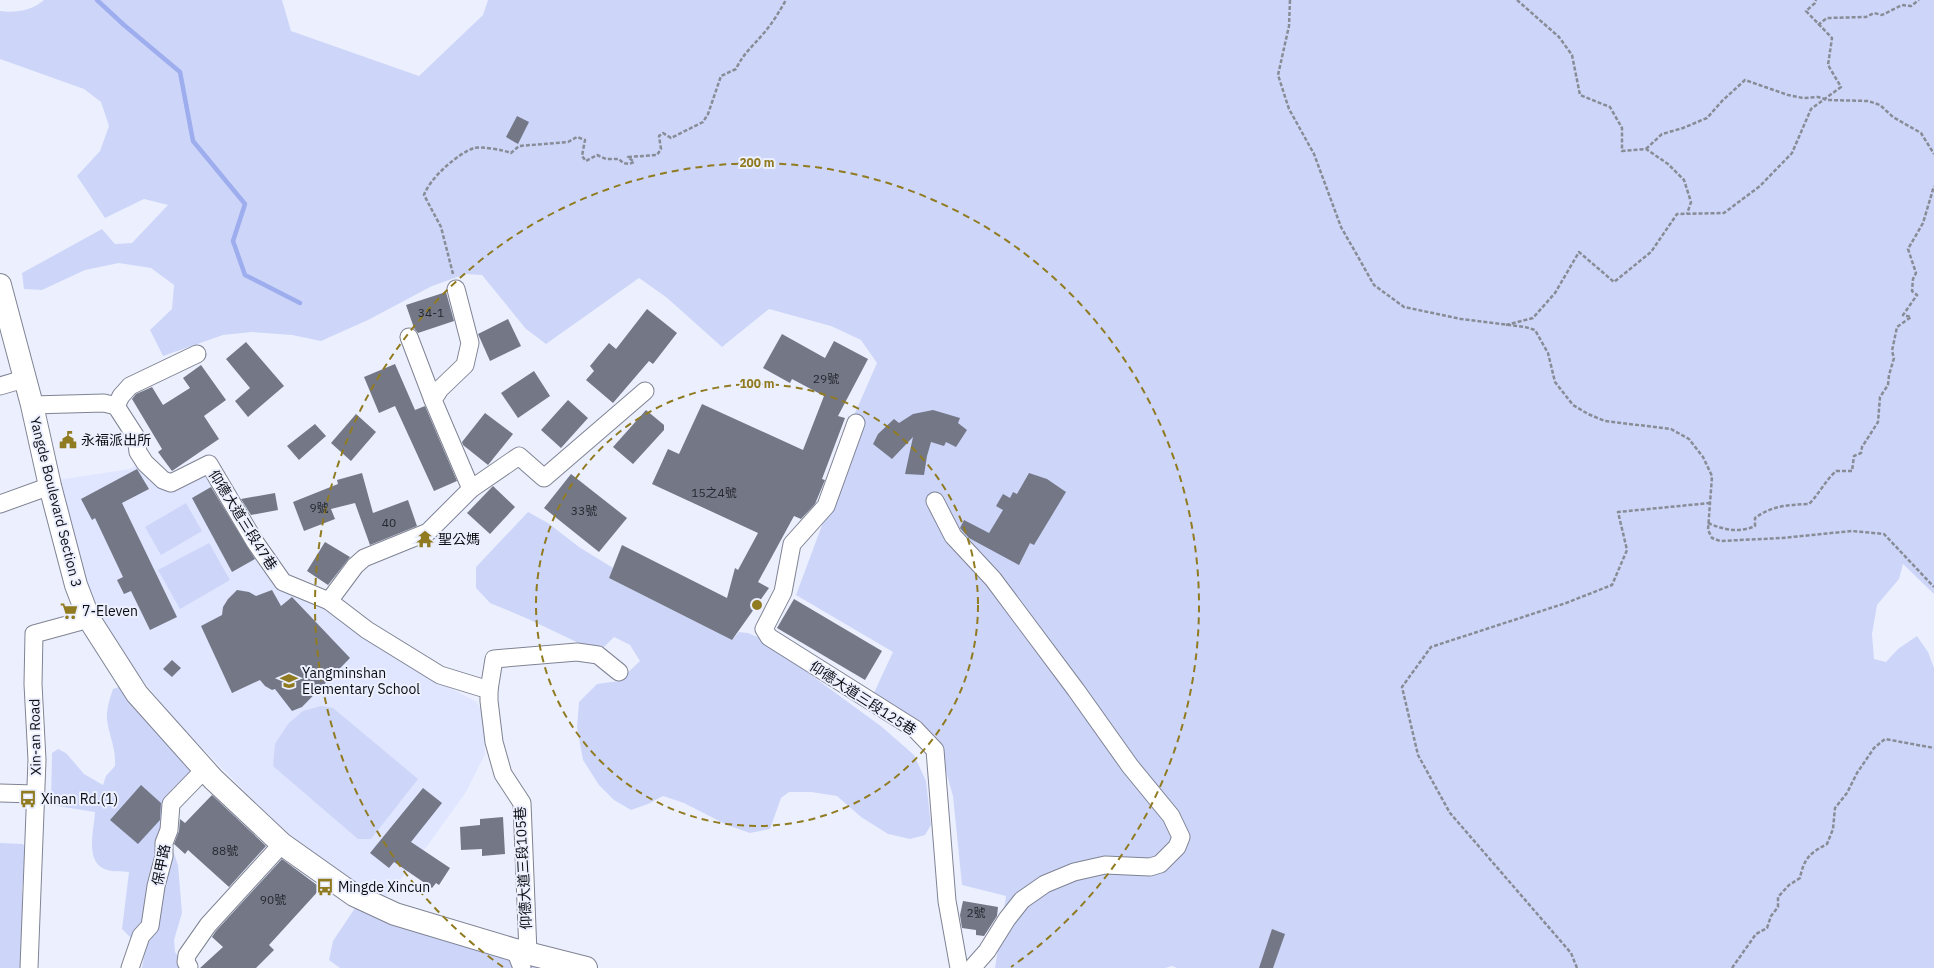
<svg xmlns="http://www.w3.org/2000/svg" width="1934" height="968" viewBox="0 0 1934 968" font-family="'IBM Plex Sans','Noto Sans TC',sans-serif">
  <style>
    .built { fill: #e0e6ff }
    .green { fill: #cdd6f9 }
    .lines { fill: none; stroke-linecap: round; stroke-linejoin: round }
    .stream { stroke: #9eadee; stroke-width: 4.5 }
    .building { fill: #737786 }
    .minor-casing { stroke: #7f8393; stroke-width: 19 }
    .major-casing { stroke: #7f8393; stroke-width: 24 }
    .path { stroke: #888c96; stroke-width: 2.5; stroke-dasharray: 4 2; stroke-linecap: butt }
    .minor { stroke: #fff; stroke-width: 17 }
    .major { stroke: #fff; stroke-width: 22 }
    .ring { fill: none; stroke: #917b21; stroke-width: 2; stroke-dasharray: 7 5 }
    .labels { text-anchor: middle; stroke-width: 4; stroke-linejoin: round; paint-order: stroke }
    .number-label { font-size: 12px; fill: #25282f }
    .poi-label { font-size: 14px; fill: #0b0d12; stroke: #ecf0fe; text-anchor: start }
    .street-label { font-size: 14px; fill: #0b0d12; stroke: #ecf0fe }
    .centre { fill: #917b21; stroke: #ecf0fe; stroke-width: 2 }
    .ring-label { font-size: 12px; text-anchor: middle; font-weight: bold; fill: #917b21; stroke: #ecf0fe; stroke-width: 4; stroke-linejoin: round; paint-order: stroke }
  </style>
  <rect width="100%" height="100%" fill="#ecf0fe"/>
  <!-- built -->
  <polygon class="built" points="139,463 156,482 201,473 210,478 280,584 324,604 421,673 477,702 484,716 485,754 466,792 428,845 384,900 364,892 308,851 256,803 177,722 123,656 96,607 81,564 58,480 130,469"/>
  <!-- green -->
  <g class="green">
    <path d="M44,0H282L291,31L419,76L483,15L488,0H1934V594L1903,564L1899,579L1877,605L1872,634L1874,659L1886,662L1898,649L1917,636L1928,652L1934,668V968H1177L1172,966L1165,968H995L1006,896L962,885L953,796L938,743L872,697L893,652L796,595L828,509L855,413L877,363L861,340L831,326L769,309L722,347L666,297L639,278L546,344L526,329L482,275L466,274L432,286L368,320L321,341L292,335L252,332L223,335L163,356L150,330L172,309L174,285L151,268L119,263L85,270L42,290L24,289L22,273L102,229L115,244L132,243L168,205L144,199L105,218L77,176L100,151L109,126L101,102L84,89L0,59V11C16,13 31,11 44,0Z"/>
    <polygon points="186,503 202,531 161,555 145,527"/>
    <polygon points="528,512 548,523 579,547 613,568 609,578 732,640 739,632 748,633 762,639 882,727 914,755 926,781 931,825 925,835 910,839 888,834 861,817 837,796 811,792 789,792 781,798 770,829 750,833 727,825 684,803 663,796 648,804 631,810 614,800 599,785 583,760 577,727 579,702 597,684 619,681 640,661 630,645 614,637 601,650 585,646 526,618 490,603 476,588 476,567"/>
    <polygon points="209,543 230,580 180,609 158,570"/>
    <path d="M122,686L194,767L189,775L172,789L169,809V839L178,865L182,913L174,940L175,952L186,968H142L146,946L130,937L122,929L129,872C122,871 113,872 107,870C84,863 94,831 95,812L51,805L52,753L58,749L66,753L84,774L103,785L106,776L115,766C116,751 111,740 108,726C105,713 109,701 113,689Z"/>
    <polygon points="321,706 333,708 418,779 371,839 358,839 273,766 275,744 288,724 303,711"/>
    <polygon points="0,843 23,844 27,852 22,887 22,968 0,968"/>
    <polygon points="357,905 558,968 340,968 329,960 333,941"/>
  </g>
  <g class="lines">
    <!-- stream -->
    <polyline class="stream" points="97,0 124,25 180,72 193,141 245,204 233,241 245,275 300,303"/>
  </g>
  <!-- building -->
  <g class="building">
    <polygon points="517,116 529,122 518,144 506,137"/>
    <polygon points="446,292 454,321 418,333 414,328 406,305"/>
    <polygon points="647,309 677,333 653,364 649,361 613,403 586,380 594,371 590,366 609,343 616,349"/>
    <polygon points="508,319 521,346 490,361 478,334"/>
    <polygon points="782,334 825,358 834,341 868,359 838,416 845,418 822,479 825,480 815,504 801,519 794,516 758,582 769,588 732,640 609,578 622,545 727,598 735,568 738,570 758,533 652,484 668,449 679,454 702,404 803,450 824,396 792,379 790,383 763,368"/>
    <polygon points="246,342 284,386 248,417 235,401 250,388 226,359"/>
    <polygon points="395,364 415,410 425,406 457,481 434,491 395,406 379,413 364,377"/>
    <polygon points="201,365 226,400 204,416 219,439 172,471 158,452 162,449 132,399 136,394 152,387 163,405 190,388 183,378"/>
    <polygon points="534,371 550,396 518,418 501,393"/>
    <polygon points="568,400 588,418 561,448 541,430"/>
    <polygon points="646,410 664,425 664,430 633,464 613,447"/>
    <polygon points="933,410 960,418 958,423 967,430 956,447 946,442 944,446 931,442 927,456 924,475 905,474 913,437 892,459 873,444 878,434 894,419 899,423 913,414"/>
    <polygon points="485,413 513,434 488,465 463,445 462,442"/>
    <polygon points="356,414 376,432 351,461 331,443"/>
    <polygon points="315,424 326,436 299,460 287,446"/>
    <polygon points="137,469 149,489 122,503 177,617 150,630 131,591 124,594 117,580 123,577 95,518 92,520 81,499"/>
    <polygon points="362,473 373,513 408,500 417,526 370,545 355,503 331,509 335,519 304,531 293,502 338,484 337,480"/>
    <polygon points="1029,473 1047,479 1066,492 1034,545 1030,543 1019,565 969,538 960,528 964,520 989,533 1003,510 996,506 1003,494 1010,498 1013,492 1017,494"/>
    <polygon points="571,474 627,518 599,552 544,508"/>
    <polygon points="493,486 515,507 490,534 467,513"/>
    <polygon points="211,487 255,559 232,572 192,498"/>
    <polygon points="275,493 278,510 251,515 241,499"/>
    <polygon points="325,542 350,557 328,585 307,571"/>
    <polygon points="237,590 249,592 256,596 272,590 281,606 292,597 350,658 302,707 292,711 275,689 272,690 265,686 260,680 232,693 201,626 222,615 223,607 228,599"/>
    <polygon points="794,599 882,651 865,680 777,628"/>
    <polygon points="172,660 181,668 172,677 163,669"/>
    <polygon points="141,785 161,803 160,820 138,844 110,820"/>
    <polygon points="423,788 442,803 411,842 450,868 439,885 436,883 432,888 394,862 389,868 370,853"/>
    <polygon points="212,795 266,846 229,887 188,850 185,854 174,844 179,831 180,819 185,823"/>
    <polygon points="503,817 505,854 482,856 482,849 461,850 460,827 480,825 480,819"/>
    <polygon points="282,859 321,888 269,945 274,950 256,968 200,968 223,947 212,937 216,931"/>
    <polygon points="963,901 998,907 997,916 984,936 976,935 976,930 962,928 960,915"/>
    <polygon points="1272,929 1285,934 1273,968 1259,968"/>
  </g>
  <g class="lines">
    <!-- minor casing -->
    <g class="minor-casing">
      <g id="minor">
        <polyline points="456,289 470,343 465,365 440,389 433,400 471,489"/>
        <polyline points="409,337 433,400"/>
        <polyline points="0,386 24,379"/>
        <polyline points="32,405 104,403 116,406 136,437 138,452 145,463 163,480 171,483 209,464 255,542 283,582 329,601"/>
        <polyline points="116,406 121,396 130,386 197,354"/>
        <polyline points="856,423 826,506 792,544 783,592 764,629 769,637 915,729 935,750 947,901 959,968"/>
        <polyline points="935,501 953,536 993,579 1076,690 1130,766 1171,816 1181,837 1177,847 1160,864 1150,867 1105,865 1074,872 1045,884 1022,900 1007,919 987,951 972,968"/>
        <polyline points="0,504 50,486"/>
        <polyline points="489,690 494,659 577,652 598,655 619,672"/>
        <polyline points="0,793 35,794"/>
        <polyline points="515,950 522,968"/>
        <polyline points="528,953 522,803 503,774 494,742 489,701 489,690 440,675 367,630 329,601 355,566 364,558 428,532 471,489 519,456 544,478 645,391"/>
        <polyline points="189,967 186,962 187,955 208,925 282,844"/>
        <polyline points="29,968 37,760 33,684 34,634 89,619"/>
        <polyline points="130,968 141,936 150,926 156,886 164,856 164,843 169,830 171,804 204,770"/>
      </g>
    </g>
    <!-- major casing -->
    <g class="major-casing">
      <polyline id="major" points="0,285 32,405 50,486 76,585 89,619 137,694 213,779 282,844 354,895 395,914 515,950 586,968"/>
    </g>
    <!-- path -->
    <g class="path">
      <polyline points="1290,0 1289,26 1278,75 1289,109 1314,154 1341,227 1374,285 1404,307 1461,319 1525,327 1535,330 1548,353 1555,382 1573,405 1588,414 1605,421 1671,429 1689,439 1703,457 1712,476 1708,530 1712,538 1720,541 1782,538 1852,531 1884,534 1934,587"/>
      <polyline points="1517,0 1559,37 1572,55 1580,95 1610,107 1622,128 1622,151 1646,149 1668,164 1684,180 1691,202 1687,214"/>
      <polyline points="1818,25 1827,18 1866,17 1874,13 1882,15 1902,5 1911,6 1919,0"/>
      <polyline points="1646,149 1662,134 1683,128 1707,118 1722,101 1745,80 1788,95 1803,98 1818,97 1828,100 1868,101 1880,105 1893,117 1921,133 1934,154"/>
      <path d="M453,274L441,227L424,195C430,178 457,154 474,148C481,146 504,150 511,153L519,146L568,142L577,137L585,140L582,156L586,161L597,155L606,159H619L623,163L629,164L634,162L628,157L657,155L661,149L659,136L663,133L671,138L703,122L708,114L721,76L736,69C743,54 752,47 763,34C772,24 779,12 786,0"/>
      <polyline points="1506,325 1533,318 1555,293 1579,252 1614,282 1651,252 1677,214 1724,213 1760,186 1792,153 1811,109 1841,87 1828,65 1832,38 1806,11 1815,3 1816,0"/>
      <path d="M1708,523C1724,530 1739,533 1755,526V518C1773,505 1788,505 1809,504C1819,494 1825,481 1836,471H1852L1854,456L1861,453L1862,447L1878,422L1880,397L1888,385L1889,375L1894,358L1892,351L1897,327L1911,317L1903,315L1917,295L1912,291L1913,279L1916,273L1908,249L1923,223L1934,186"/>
      <polyline points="1577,968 1571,953 1450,813 1418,755 1402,687 1431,647 1566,603 1612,585 1627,550 1618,512 1710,503"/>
      <path d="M1732,968L1756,934L1767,928L1771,916L1778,907V897L1789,885L1800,878C1804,858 1810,853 1827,844L1833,829L1835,808L1847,793L1857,773L1874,748L1885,739L1934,748"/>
    </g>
    <!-- minor -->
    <use href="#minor" class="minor"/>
    <!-- major -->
    <use href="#major" class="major"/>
  </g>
  <!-- distance rings -->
  <g class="ring">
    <circle cx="757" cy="605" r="221"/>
    <path d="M503 967A442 442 0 1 1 1011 967"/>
  </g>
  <!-- icons -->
  <defs>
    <g id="civic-bare" transform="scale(1.38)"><path d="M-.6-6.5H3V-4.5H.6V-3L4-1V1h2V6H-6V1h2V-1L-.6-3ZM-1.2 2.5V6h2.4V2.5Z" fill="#917b21" stroke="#ecf0fe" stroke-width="2.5" paint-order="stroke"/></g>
    <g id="temple-bare" transform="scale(1.38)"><path d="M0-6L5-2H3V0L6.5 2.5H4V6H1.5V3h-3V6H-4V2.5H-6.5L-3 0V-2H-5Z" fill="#917b21" stroke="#ecf0fe" stroke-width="2.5" paint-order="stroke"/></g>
    <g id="supermarket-bare" transform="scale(1.38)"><path d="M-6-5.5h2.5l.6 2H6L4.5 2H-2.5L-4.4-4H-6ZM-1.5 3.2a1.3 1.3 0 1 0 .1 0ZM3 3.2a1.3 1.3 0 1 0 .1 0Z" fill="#917b21" stroke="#ecf0fe" stroke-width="2.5" paint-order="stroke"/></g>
    <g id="school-bare" transform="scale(1.38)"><path d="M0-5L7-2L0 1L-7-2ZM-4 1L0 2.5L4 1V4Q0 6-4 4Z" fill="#917b21" stroke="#ecf0fe" stroke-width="2.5" paint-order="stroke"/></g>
    <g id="bus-bare" transform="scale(1.38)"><path d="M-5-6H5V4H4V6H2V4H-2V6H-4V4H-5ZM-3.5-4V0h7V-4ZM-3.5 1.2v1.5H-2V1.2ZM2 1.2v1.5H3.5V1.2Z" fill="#917b21" stroke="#ecf0fe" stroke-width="2.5" paint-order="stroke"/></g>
  </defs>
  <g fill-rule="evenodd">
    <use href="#civic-bare" x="68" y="440"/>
    <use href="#temple-bare" x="425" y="539"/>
    <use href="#supermarket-bare" x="69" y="611"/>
    <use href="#school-bare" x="289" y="681"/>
    <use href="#bus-bare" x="28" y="799"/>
    <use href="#bus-bare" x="325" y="887"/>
  </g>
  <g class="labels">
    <!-- number labels -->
    <g class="number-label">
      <text x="431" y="317">34-1</text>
      <text x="826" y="383">29號</text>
      <text x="714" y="497">15之4號</text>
      <text x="319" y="512">9號</text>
      <text x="584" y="515">33號</text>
      <text x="389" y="527">40</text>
      <text x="225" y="855">88號</text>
      <text x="273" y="904">90號</text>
      <text x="976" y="917">2號</text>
    </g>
    <!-- poi labels -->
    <g class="poi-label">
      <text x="81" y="445">永福派出所</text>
      <text x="438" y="544">聖公媽</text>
      <text x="82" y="616">7-Eleven</text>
      <text x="302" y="678">Yangminshan<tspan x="302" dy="16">Elementary School</tspan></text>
      <text x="41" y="804">Xinan Rd.(1)</text>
      <text x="338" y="892">Mingde Xincun</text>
    </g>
    <!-- street labels -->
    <g class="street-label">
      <text transform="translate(56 502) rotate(76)" y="5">Yangde Boulevard Section 3</text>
      <text transform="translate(243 520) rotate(58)" y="5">仰德大道三段47巷</text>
      <text transform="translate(863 698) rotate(33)" y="5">仰德大道三段125巷</text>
      <text transform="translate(35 737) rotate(-91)" y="5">Xin-an Road</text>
      <text transform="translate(161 865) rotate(-79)" y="5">保甲路</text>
      <text transform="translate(523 868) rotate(-93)" y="5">仰德大道三段105巷</text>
    </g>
  </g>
  <circle cx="757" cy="605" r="6" class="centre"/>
  <g class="ring-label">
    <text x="757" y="167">200 m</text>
    <text x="757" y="388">100 m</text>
  </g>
</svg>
